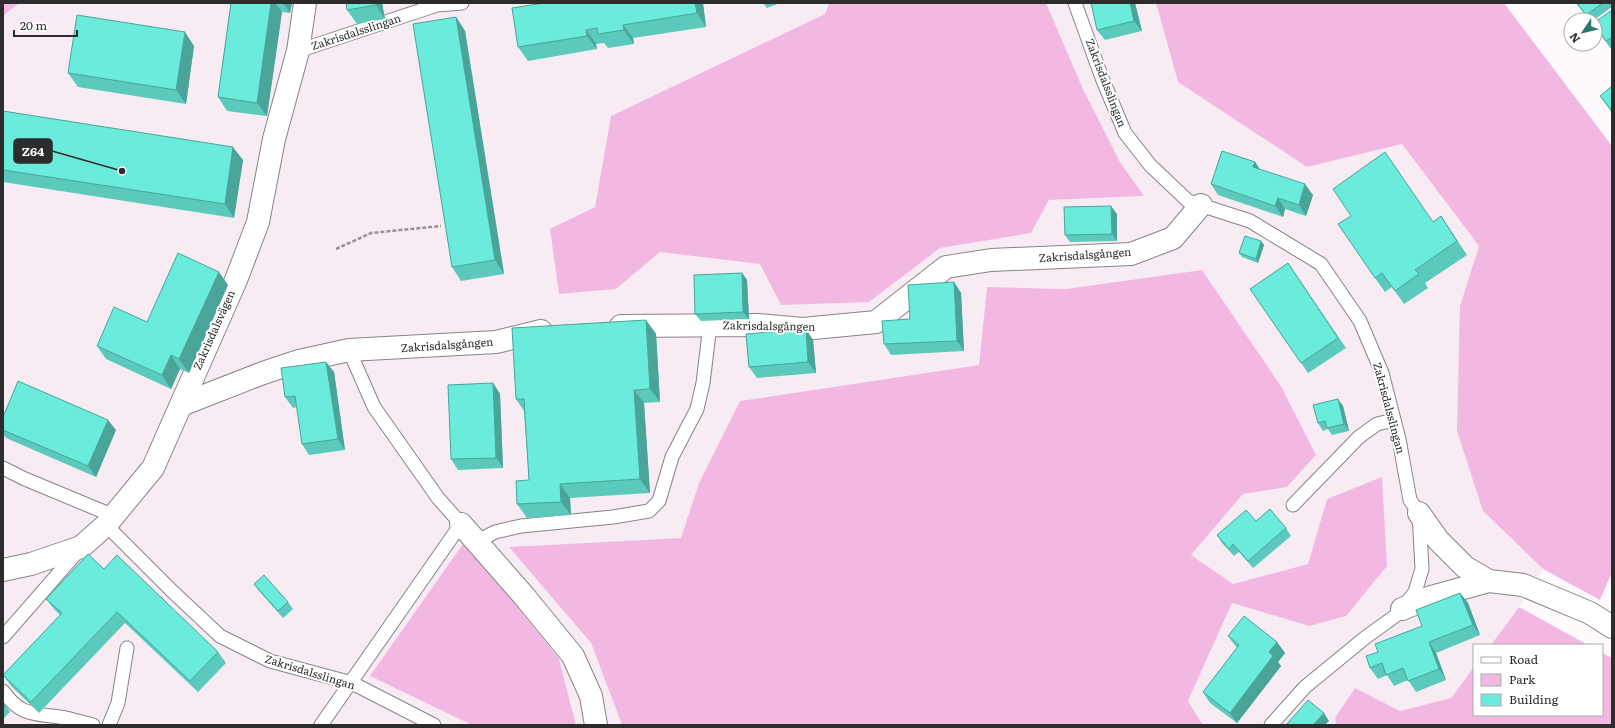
<svg xmlns="http://www.w3.org/2000/svg" width="1615" height="728" viewBox="0 0 1615 728" font-family="Literata,serif">
  <style>
    .built { fill: #f8ecf4 }
    .green { fill: #f3b8e1 }
    .lines { fill: none; stroke-linecap: round; stroke-linejoin: round }
    .lane-casing { stroke: #878486; stroke-width: 15 }
    .street-casing { stroke: #878486; stroke-width: 24 }
    .path { stroke: #949294; stroke-width: 2.5; stroke-dasharray: 4 2; stroke-linecap: butt }
    .lane { stroke: #fff; stroke-width: 13 }
    .street { stroke: #fff; stroke-width: 22 }
    .wall { fill: #5bcabc }
    .shaded-wall { fill: #4aa499 }
    .building { fill: #6aebdb; stroke: #4aa499 }
    .labels { text-anchor: middle; stroke-width: 4; stroke-linejoin: round; paint-order: stroke }
    .street-label { font-size: 11px; fill: #2d2c2d; stroke: #fff }
    .leader { fill: none; stroke: #2d2c2d; stroke-width: 1.5 }
    .callout-dot { fill: #2d2c2d; stroke: #fff; stroke-width: 1.5 }
    .callout { fill: #2d2c2d; stroke: #2d2c2d; stroke-width: 1.5 }
    .callout-label { font-size: 12px; text-anchor: middle; font-weight: bold; fill: #fff }
  </style>
  <rect width="100%" height="100%" fill="#fefafd"/>
  <!-- built -->
  <polygon class="built" points="19,3 829,3 825,14 611,116 595,207 616,289 660,252 760,264 869,302 940,248 1031,233 1049,200 1143,196 1120,162 1083,89 1046,3 1156,3 1178,82 1307,167 1402,144 1479,246 1460,306 1483,511 1543,569 1519,607 1491,645 1474,645 1474,667 1451,698 1400,711 1355,688 1335,718 1336,725 1203,725 1188,701 1232,603 1309,626 1327,499 1308,564 1233,584 1191,555 1243,494 1287,487 1316,455 1281,385 1202,270 1066,289 987,287 979,365 740,401 699,483 681,538 509,547 591,643 622,725 576,725 559,659 371,676 472,725 3,725 3,16"/>
  <!-- green -->
  <g class="green">
    <polygon points="3,3 19,3 3,16"/>
    <polygon points="829,3 1046,3 1083,89 1120,162 1144,196 1049,200 1031,233 940,248 869,302 781,305 760,264 660,252 616,289 559,294 550,229 595,207 611,116 825,14"/>
    <polygon points="1156,3 1504,3 1612,146 1612,572 1600,600 1543,569 1483,511 1457,431 1460,306 1479,246 1402,144 1307,167 1178,82"/>
    <polygon points="1202,270 1281,386 1316,455 1287,487 1243,494 1191,555 1233,584 1308,564 1327,499 1382,477 1387,566 1346,616 1309,626 1232,603 1188,701 1203,725 622,725 591,643 509,547 681,538 699,483 740,401 979,365 987,287 1066,289"/>
    <polygon points="465,541 559,659 576,725 472,725 370,676"/>
    <polygon points="1519,607 1588,645 1491,645"/>
    <polygon points="1602,653 1612,658 1612,725 1336,725 1335,718 1355,688 1400,711 1451,698 1474,667 1474,715 1602,715"/>
  </g>
  <g class="lines">
    <!-- lane casing -->
    <g class="lane-casing">
      <g id="lane">
        <polyline points="1075,3 1102,78 1125,133 1150,165 1188,201 1250,221 1321,264 1360,321 1382,373 1399,439 1410,500 1419,513 1422,569 1415,592 1398,614 1366,637 1305,687 1271,725"/>
        <polyline points="298,51 437,5 462,3"/>
        <polyline points="3,468 25,479 114,516"/>
        <polyline points="1293,505 1359,437 1377,424 1394,420"/>
        <polyline points="106,525 172,591 220,636 270,661 352,683 434,725"/>
        <polyline points="476,542 495,532 521,526 613,517 649,511 659,501 672,457 697,409 703,383 710,325"/>
        <polyline points="3,637 79,550"/>
        <path d="M3,691C21,718 38,713 66,718C75,720 84,723 93,725"/>
        <polyline points="109,725 118,703 127,648"/>
        <polyline points="321,725 461,524 438,498 374,407 349,350"/>
      </g>
    </g>
    <!-- street casing -->
    <g class="street-casing">
      <g id="street">
        <polyline points="621,326 758,325 803,329 876,322 946,267 991,260 1131,254 1173,238 1201,205"/>
        <polyline points="181,405 263,373 299,361 349,350 496,342 541,331"/>
        <polyline points="1419,513 1438,540 1465,567 1489,581 1523,585 1590,613 1612,627"/>
        <polyline points="461,524 524,596 573,656 591,696 596,725"/>
        <polyline points="3,570 31,564 81,547 106,525 153,468 236,280 258,222 274,139 298,51 305,3"/>
        <polyline points="1402,609 1431,597 1489,581"/>
      </g>
    </g>
    <!-- path -->
    <polyline class="path" points="336,249 371,233 441,226"/>
    <!-- lane -->
    <use href="#lane" class="lane"/>
    <!-- street -->
    <use href="#street" class="street"/>
  </g>
  <!-- wall -->
  <g class="wall">
    <polygon points="231,3 292,3 290,13 282,12 267,116 227,111 218,97"/>
    <polygon points="382,3 385,19 357,24 347,10"/>
    <polygon points="544,3 703,3 706,27 633,38 634,44 608,48 604,43 596,44 597,49 528,61 518,47"/>
    <polygon points="763,3 780,3 767,8"/>
    <polygon points="1135,3 1142,31 1105,40 1097,30"/>
    <polygon points="1576,3 1612,3 1612,7 1594,20 1589,20"/>
    <polygon points="1612,10 1612,48 1611,49 1595,27"/>
    <polygon points="456,17 465,31 504,274 461,281 452,267"/>
    <polygon points="194,46 186,104 78,87 68,73"/>
    <polygon points="1612,86 1612,113 1600,96"/>
    <polygon points="3,111 243,160 234,218 3,182"/>
    <polygon points="1255,162 1260,169 1313,195 1306,216 1285,209 1283,217 1218,195 1211,184"/>
    <polygon points="1117,214 1117,241 1070,242 1065,235"/>
    <polygon points="1351,216 1433,222 1441,216 1467,255 1425,283 1428,288 1404,304 1392,287 1385,292 1375,278"/>
    <polygon points="1261,241 1264,245 1258,263 1242,257 1239,253"/>
    <polygon points="1288,263 1346,348 1308,373 1250,289"/>
    <polygon points="742,273 747,280 749,319 701,321 695,314"/>
    <polygon points="954,282 961,293 964,351 891,355 884,344 910,319"/>
    <polygon points="228,285 189,373 180,369 171,389 106,359 97,346"/>
    <polygon points="646,320 656,334 660,402 644,403 650,493 570,498 571,515 527,518 517,504 529,480 524,411 516,399"/>
    <polygon points="813,340 816,373 757,378 749,367"/>
    <polygon points="326,362 334,372 345,450 309,455 302,444 297,407 293,408 285,397"/>
    <polygon points="493,383 500,394 503,468 458,470 451,459"/>
    <polygon points="1343,406 1349,431 1332,435 1328,429 1323,431 1318,423"/>
    <polygon points="3,417 116,430 96,477 6,438 3,434"/>
    <polygon points="1256,521 1286,528 1291,536 1253,568 1239,552 1234,556 1222,543 1217,535"/>
    <polygon points="104,569 218,652 226,663 198,692 125,623 39,713 11,686 3,675 60,615 54,609 46,599"/>
    <polygon points="254,584 288,602 293,609 283,618 259,591"/>
    <polygon points="1460,593 1468,603 1480,635 1436,653 1446,680 1416,692 1408,680 1394,686 1387,675 1378,679 1370,668 1378,652 1422,626"/>
    <polygon points="1228,636 1277,642 1285,653 1278,662 1281,666 1237,723 1210,703 1203,692 1237,648"/>
    <polygon points="3,702 10,712 3,719"/>
  </g>
  <!-- shaded-wall -->
  <g class="shaded-wall">
    <polygon points="271,3 275,3 282,12 267,116 257,103"/>
    <polygon points="283,3 292,3 290,13"/>
    <polygon points="375,3 382,3 385,19 376,5"/>
    <polygon points="695,3 703,3 706,27 697,13"/>
    <polygon points="1130,3 1135,3 1142,31 1134,21"/>
    <polygon points="456,17 465,31 504,274 495,260"/>
    <polygon points="623,25 633,38 634,44 624,30"/>
    <polygon points="586,30 596,44 597,49 587,36"/>
    <polygon points="185,32 194,46 186,104 176,90"/>
    <polygon points="233,147 243,160 234,218 225,204"/>
    <polygon points="1255,162 1262,173 1253,167"/>
    <polygon points="1305,184 1313,195 1306,216 1299,205"/>
    <polygon points="1278,198 1285,209 1283,217 1275,206"/>
    <polygon points="1111,206 1117,214 1117,241 1112,234"/>
    <polygon points="1261,241 1264,245 1258,263 1256,259"/>
    <polygon points="219,272 228,285 189,373 179,359"/>
    <polygon points="742,273 747,280 749,319 743,312"/>
    <polygon points="954,282 961,293 964,351 957,341"/>
    <polygon points="646,320 656,334 660,402 650,389"/>
    <polygon points="806,329 813,340 816,373 808,362"/>
    <polygon points="171,355 180,369 171,389 162,375"/>
    <polygon points="326,362 334,372 345,450 338,439"/>
    <polygon points="493,383 500,394 503,468 496,458"/>
    <polygon points="634,390 644,403 650,493 640,479"/>
    <polygon points="1338,399 1343,406 1349,431 1344,424"/>
    <polygon points="108,420 116,430 96,477 88,466"/>
    <polygon points="560,484 570,498 571,515 561,502"/>
    <polygon points="1460,593 1468,603 1480,635 1473,625"/>
    <polygon points="1277,642 1285,653 1278,662 1281,666 1237,723 1230,713 1269,652"/>
    <polygon points="1429,642 1436,653 1446,680 1439,669"/>
    <polygon points="1324,713 1329,721 1325,725 1313,725"/>
  </g>
  <!-- building -->
  <g class="building">
    <polygon points="231,3 271,3 257,103 218,97"/>
    <polygon points="346,3 375,3 376,5 347,10"/>
    <polygon points="544,3 695,3 697,13 623,25 624,30 598,34 597,28 586,30 587,36 518,47 512,8"/>
    <polygon points="1091,3 1130,3 1134,21 1097,30"/>
    <polygon points="1577,3 1603,3 1586,15"/>
    <polygon points="1612,10 1612,37 1606,41 1595,26 1595,22"/>
    <polygon points="77,15 185,32 176,90 68,73"/>
    <polygon points="456,17 495,260 452,267 413,24"/>
    <polygon points="1612,86 1612,111 1600,96"/>
    <polygon points="3,111 233,147 225,204 3,170"/>
    <polygon points="1222,151 1255,162 1253,167 1305,184 1299,205 1278,198 1275,206 1211,184"/>
    <polygon points="1385,152 1433,222 1441,216 1457,241 1415,270 1419,274 1395,291 1382,273 1375,278 1338,224 1351,216 1333,189"/>
    <polygon points="1111,206 1112,234 1065,235 1064,207"/>
    <polygon points="1245,236 1261,241 1256,259 1239,253"/>
    <polygon points="178,253 219,272 179,359 171,355 162,375 97,346 114,307 147,322"/>
    <polygon points="1288,263 1338,338 1301,363 1250,289"/>
    <polygon points="742,273 743,312 695,314 694,275"/>
    <polygon points="954,282 957,341 884,344 882,321 910,319 908,285"/>
    <polygon points="646,320 650,389 634,390 640,479 560,484 561,502 517,504 516,481 529,480 524,399 516,399 512,328"/>
    <polygon points="806,329 808,362 749,367 746,334"/>
    <polygon points="326,362 338,439 302,444 295,396 285,397 281,368"/>
    <polygon points="18,381 108,420 88,466 3,430 3,417"/>
    <polygon points="493,383 496,458 451,459 448,385"/>
    <polygon points="1338,399 1344,424 1327,428 1325,421 1318,423 1313,405"/>
    <polygon points="1270,509 1286,528 1248,561 1233,544 1229,549 1217,535 1246,510 1256,521"/>
    <polygon points="88,554 104,569 117,555 218,652 190,681 117,612 31,702 3,675 62,613 46,599"/>
    <polygon points="264,575 288,602 278,611 254,584"/>
    <polygon points="1460,593 1473,625 1429,642 1439,669 1408,681 1403,668 1386,675 1382,663 1370,668 1366,656 1378,652 1375,644 1422,626 1416,610"/>
    <polygon points="1244,616 1277,642 1269,652 1273,656 1230,713 1203,692 1239,645 1228,636"/>
    <polygon points="1308,700 1324,713 1313,725 1286,725"/>
    <polygon points="3,702 5,705 3,707"/>
  </g>
  <g class="labels">
    <!-- street labels -->
    <g class="street-label">
      <text transform="translate(356 32) rotate(-18)" y="4">Zakrisdalsslingan</text>
      <text transform="translate(1106 83) rotate(69)" y="4">Zakrisdalsslingan</text>
      <text transform="translate(1085 255) rotate(-4)" y="4">Zakrisdalsgången</text>
      <text transform="translate(769 326) rotate(1)" y="4">Zakrisdalsgången</text>
      <text transform="translate(214 330) rotate(-66)" y="4">Zakrisdalsvägen</text>
      <text transform="translate(447 345) rotate(-4)" y="4">Zakrisdalsgången</text>
      <text transform="translate(1389 408) rotate(75)" y="4">Zakrisdalsslingan</text>
      <text transform="translate(310 672) rotate(17)" y="4">Zakrisdalsslingan</text>
    </g>
  </g>
  <!-- callouts -->
  <path class="leader" d="M122 171L52 151"/>
  <circle class="callout-dot" cx="122" cy="171" r="4"/>
  <rect class="callout" x="14" y="139" width="38" height="24" rx="4"/>
  <g class="callout-label">
    <text x="33" y="156">Z64</text>
  </g>
  <!-- border -->
  <rect width="1615" height="728" fill="none" stroke="#2d2c2d" stroke-width="8"/>
  <!-- legend -->
  <rect x="1473" y="644" width="130" height="72" fill="#ffffff" stroke="#ababab"/>
  <rect x="1481" y="657" width="20" height="6" fill="#ffffff" stroke="#ababab"/>
  <text x="1509" y="664" font-size="12" fill="#2d2c2d">Road</text>
  <rect x="1481" y="674" width="20" height="12" fill="#f3b8e1" stroke="#ababab"/>
  <text x="1509" y="684" font-size="12" fill="#2d2c2d">Park</text>
  <rect x="1481" y="694" width="20" height="12" fill="#6aebdb" stroke="#ababab"/>
  <text x="1509" y="704" font-size="12" fill="#2d2c2d">Building</text>
  <!-- north arrow -->
  <g transform="translate(1583 32) rotate(235)"><circle r="19" fill="#ffffff" stroke="#ababab"/>
  <path d="M0-3L7 15L0 10L-7 15Z" fill="#2f766d"/>
  <text y="-6" font-size="11" font-weight="bold" text-anchor="middle" fill="#2d2c2d">N</text>
  </g>
  <!-- scale -->
  <path d="M14 30v6h63v-6" fill="none" stroke="#2d2c2d" stroke-width="2"/>
  <text x="20" y="30" font-size="12" fill="#2d2c2d" stroke="#ffffff" stroke-width="3" paint-order="stroke">20 m</text>
</svg>
